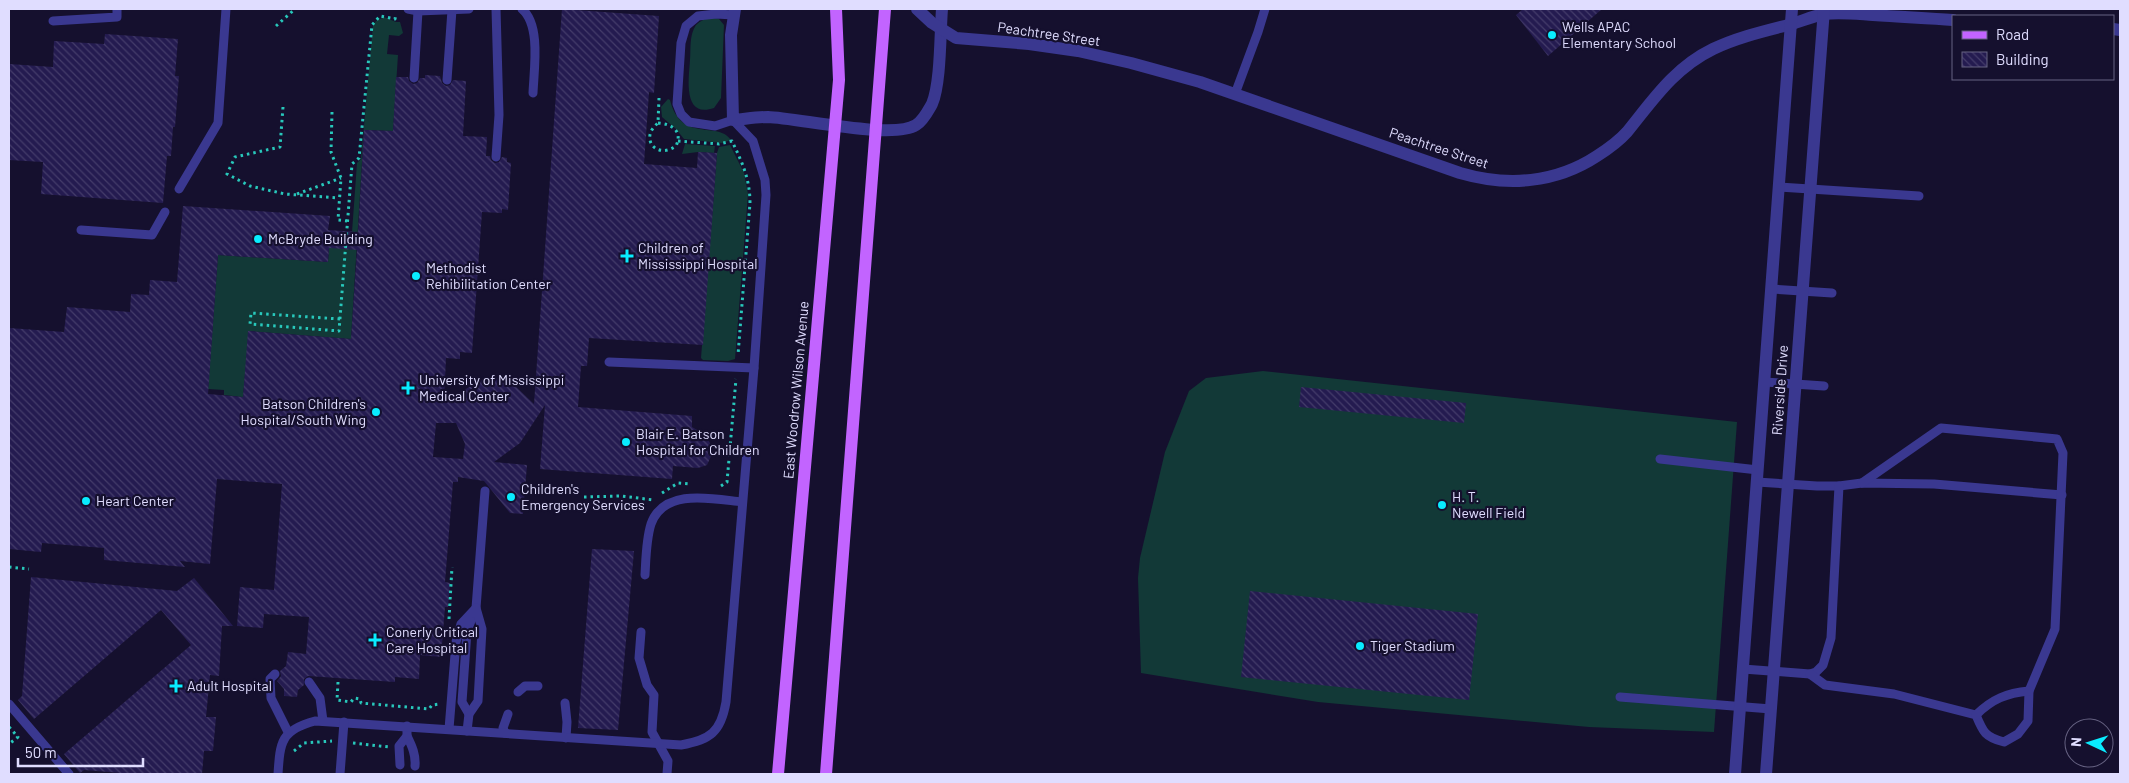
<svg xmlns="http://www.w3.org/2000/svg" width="2129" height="783" viewBox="0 0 2129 783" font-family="Barlow,sans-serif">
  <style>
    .grass { fill: #123937 }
    .building { fill: url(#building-back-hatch); fill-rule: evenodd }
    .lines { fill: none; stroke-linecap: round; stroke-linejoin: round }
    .path { stroke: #28c8bb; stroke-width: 3; stroke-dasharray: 2.5 4; stroke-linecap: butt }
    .service { stroke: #3a3890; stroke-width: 9 }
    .minor { stroke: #3a3890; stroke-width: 12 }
    .tertiary { stroke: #3a3890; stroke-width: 12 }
    .primary { stroke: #c264ff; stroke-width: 12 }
    .poi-dot { fill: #09ecff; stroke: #15102e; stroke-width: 2 }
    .labels { text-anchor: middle; stroke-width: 4.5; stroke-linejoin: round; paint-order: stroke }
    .poi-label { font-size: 14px; fill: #e0ddff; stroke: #15102e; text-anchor: start }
    .street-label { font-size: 14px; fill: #e0ddff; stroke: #15102e }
  </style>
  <defs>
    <pattern id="building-back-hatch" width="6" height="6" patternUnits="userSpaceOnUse" patternTransform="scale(1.25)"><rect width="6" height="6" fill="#241b50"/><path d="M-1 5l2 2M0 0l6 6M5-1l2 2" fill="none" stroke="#443c6a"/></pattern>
  </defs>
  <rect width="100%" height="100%" fill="#15102e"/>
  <!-- grass -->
  <g class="grass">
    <polygon points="384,17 396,22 400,22 403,33 399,36 389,35 387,54 398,55 393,131 364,130 351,339 249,331 243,397 224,395 224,390 208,389 218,255 328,262 329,248 352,232 357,163 361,159 373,25 376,21"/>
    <path d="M710,17L719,19L724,25L721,98L714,108C682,119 689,77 690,60C691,49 689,35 696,25C700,21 705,19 710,17Z"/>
    <path d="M668,99L670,100C681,144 718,120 731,140L722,143L684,139L676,129L662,117L661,107Z"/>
    <polygon points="685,144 715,146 714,153 698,152 682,154"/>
    <polygon points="730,145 744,173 748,194 735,359 728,361 703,360 701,358 717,153 719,147"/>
    <polygon points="1263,371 1737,422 1714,732 1589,727 1318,702 1141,673 1138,578 1140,558 1165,452 1189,391 1206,378"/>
  </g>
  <!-- building -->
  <g class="building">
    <path d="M562,9L659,16L654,93L649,92L644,164L697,168L698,152L717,153L703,345L589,338L587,366H581L578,407L692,416V427L704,434L710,443L712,454L707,465L698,468L673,466L672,479L540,469L545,405L520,443L494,462L527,465L523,514L510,513L484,481L458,477V482H453L445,582L450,583L448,607H445L441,657L420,655L419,679L395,677V682L308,676L304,679V685L298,690L297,697L284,696V689L277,681L281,676L280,671L286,666L288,652L306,654L309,617L264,614L263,628L237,626L240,587L274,590L282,484L217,479L210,564L180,561L185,567L104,560V548L42,543L41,552L9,549V328L64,332L67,307L130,312L131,294L149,295L150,280L177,282L183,206L330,216L328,230L358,232L364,130L393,131L396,77H408L409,81L413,84L417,83L420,78H425V75L440,76L442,83L446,86L450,85L453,80L466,81L463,136L487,137L486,156H490L491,160L495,163L499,162L502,157L507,158V162L511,163L508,210L502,209V213L482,212L472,353L460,352V359L446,358L444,401L482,380L497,378L513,384L534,404ZM329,248L357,250L351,339L248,331L243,397L208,394L218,255L328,262ZM436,423H456L465,444L463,459L433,457Z"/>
    <polygon points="1523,9 1602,9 1548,56 1516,15"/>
    <polygon points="105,34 178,39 175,76 179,76 175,127 173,127 171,156 167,156 163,203 41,194 43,162 9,160 9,64 53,67 54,41 104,44"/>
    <polygon points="1301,387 1466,403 1464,423 1299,407"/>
    <polygon points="592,549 634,551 618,730 578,728"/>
    <polygon points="31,577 177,591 194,578 233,626 222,626 219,676 210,675 206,717 216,717 213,751 204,751 202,774 133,774 84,770 80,773 64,754 191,645 161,610 34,719 18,700 22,696"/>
    <polygon points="1250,591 1478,614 1469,700 1241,677"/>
  </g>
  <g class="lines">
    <!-- path -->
    <g class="path">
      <polyline points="276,26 295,9"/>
      <polyline points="283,107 280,147 235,157 227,174 250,186 285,194 339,198"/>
      <polyline points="332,112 331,152 341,178 338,220 347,221"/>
      <path d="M658,123C672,124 683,131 676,146C656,160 639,138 658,123L659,98"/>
      <path d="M678,141L719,144L732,141C742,162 750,179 750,203L738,355"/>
      <polyline points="297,194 341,178"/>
      <polyline points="340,319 251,313 250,324 339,331 352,164 359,158 372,25 380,16 395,19 396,14"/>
      <polyline points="721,486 727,482 736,379"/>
      <polyline points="662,493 678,483 690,484"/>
      <polyline points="584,497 621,496 654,500"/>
      <polyline points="9,567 29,569"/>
      <polyline points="449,619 452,567"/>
      <polyline points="338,682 337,700 351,702 354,698 360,699 361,703 429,709 432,705 440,704"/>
      <polyline points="9,727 18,737 9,744"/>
      <polyline points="353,743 389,747"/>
      <polyline points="294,751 304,743 332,741"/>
    </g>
    <!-- service -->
    <g class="service">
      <polyline points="408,9 418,11 469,9"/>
      <polyline points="496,9 499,115 496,157"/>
      <path d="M522,9C541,25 534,69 533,93"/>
      <polyline points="53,21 117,17 117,9"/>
      <polyline points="414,78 418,11"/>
      <polyline points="447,80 452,10"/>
      <polyline points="1235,94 1258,32 1265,9"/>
      <polyline points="1779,187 1919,196"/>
      <polyline points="179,189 218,123 226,9"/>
      <polyline points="81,230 152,235 165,212"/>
      <polyline points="1772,289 1832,293"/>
      <polyline points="609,362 754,368"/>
      <polyline points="1765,382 1824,386"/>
      <polyline points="1660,459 1758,470"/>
      <polyline points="1757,482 1817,486 1839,486 1862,483 1934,484 2062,495"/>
      <path d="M645,575C646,558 646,540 651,524C664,487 714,499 742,502"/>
      <polyline points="641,632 639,658 647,685 654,695 652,732 668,761 667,774"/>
      <polyline points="1743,669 1810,674 1816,672 1823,665 1831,638 1839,486"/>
      <polyline points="275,674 270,679 271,698 288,732"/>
      <path d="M1810,674L1825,685L1894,694L1976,715C1983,732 1985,737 2004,742L2018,734L2028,721L2029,691L2055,629L2063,453L2057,439L1941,428L1862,483"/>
      <polyline points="309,682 320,698 323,721"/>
      <polyline points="518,692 525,686 538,686"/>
      <polyline points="1620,697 1771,709"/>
      <polyline points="565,703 567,722 566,738"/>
      <polyline points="9,704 69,774"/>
      <polyline points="469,714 462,702 467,631 476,608 485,491"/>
      <path d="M1976,715C1992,699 2007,693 2029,691"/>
      <polyline points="449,729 456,642 461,624 476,608 482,629 478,701 469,714 467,731"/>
      <polyline points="505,733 503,728 508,714"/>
      <path d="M407,736C412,746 416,755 415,766"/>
      <polyline points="400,765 399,746 407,736 407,726"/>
      <path d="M278,774C280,742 281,730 315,721L681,745C710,740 721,732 726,702L754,368L766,195L765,180L753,141L733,120L715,126L689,122L681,114L677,104L681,43L686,26L698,16L716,14L734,15"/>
      <polyline points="340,774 344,722"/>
    </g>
    <!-- minor -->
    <g class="minor">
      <path d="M735,9L731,35L733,120C745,119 756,117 768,117C798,118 893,140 916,125C923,121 928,111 932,104C941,83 940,33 942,9"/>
      <path d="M917,9L932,23L956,38L1029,44L1078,51L1131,63L1200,82L1460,173C1508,187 1556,183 1597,156C1608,149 1619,141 1627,132C1653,100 1674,68 1713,49C1738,37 1765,31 1792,24C1802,21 1814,16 1824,14C1840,12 1857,14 1873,15C1900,17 1926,18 1953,20"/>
      <polyline points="2113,29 2120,30"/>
    </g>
    <!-- tertiary -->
    <g class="tertiary">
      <polyline points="1735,774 1792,9"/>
      <polyline points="1766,774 1824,9"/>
    </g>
    <!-- primary -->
    <g class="primary">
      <polyline points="778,774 839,80 836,9"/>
      <polyline points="826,774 885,9"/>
    </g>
  </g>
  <!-- markers -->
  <g class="poi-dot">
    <circle cx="1552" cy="35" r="5"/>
    <circle cx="258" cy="239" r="5"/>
    <path d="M624.5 248.5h5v5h5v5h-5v5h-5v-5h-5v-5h5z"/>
    <circle cx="416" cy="276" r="5"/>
    <path d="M405.5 380.5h5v5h5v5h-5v5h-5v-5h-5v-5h5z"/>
    <circle cx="376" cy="412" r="5"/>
    <circle cx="626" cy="442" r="5"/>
    <circle cx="511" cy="497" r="5"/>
    <circle cx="86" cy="501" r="5"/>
    <circle cx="1442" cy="505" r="5"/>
    <path d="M372.5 632.5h5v5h5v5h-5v5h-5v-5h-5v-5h5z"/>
    <circle cx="1360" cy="646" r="5"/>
    <path d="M173.5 678.5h5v5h5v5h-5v5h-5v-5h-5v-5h5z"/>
  </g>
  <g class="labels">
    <!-- poi labels -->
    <g class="poi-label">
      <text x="1562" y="32">Wells APAC<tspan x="1562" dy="16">Elementary School</tspan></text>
      <text x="268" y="244">McBryde Building</text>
      <text x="638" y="253">Children of<tspan x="638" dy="16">Mississippi Hospital</tspan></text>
      <text x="426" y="273">Methodist<tspan x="426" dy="16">Rehibilitation Center</tspan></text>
      <text x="419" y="385">University of Mississippi<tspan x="419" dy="16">Medical Center</tspan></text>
      <text x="366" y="409" text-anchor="end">Batson Children's<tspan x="366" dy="16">Hospital/South Wing</tspan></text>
      <text x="636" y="439">Blair E. Batson<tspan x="636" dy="16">Hospital for Children</tspan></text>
      <text x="521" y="494">Children's<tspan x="521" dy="16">Emergency Services</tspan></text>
      <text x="1452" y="502">H. T.<tspan x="1452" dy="16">Newell Field</tspan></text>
      <text x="96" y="506">Heart Center</text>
      <text x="386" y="637">Conerly Critical<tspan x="386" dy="16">Care Hospital</tspan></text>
      <text x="1370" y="651">Tiger Stadium</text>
      <text x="187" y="691">Adult Hospital</text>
    </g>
    <!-- street labels -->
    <g class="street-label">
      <text transform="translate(1049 34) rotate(8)" y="5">Peachtree Street</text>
      <text transform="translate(1439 148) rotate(18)" y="5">Peachtree Street</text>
      <text transform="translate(796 390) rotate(-85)" y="5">East Woodrow Wilson Avenue</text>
      <text transform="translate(1780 390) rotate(-86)" y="5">Riverside Drive</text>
    </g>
  </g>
  <!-- border -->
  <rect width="2129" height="783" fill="none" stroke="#e0ddff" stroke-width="20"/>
  <!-- legend -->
  <rect x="1952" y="15" width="162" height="65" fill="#15102e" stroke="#666282"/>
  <rect x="1962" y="31" width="25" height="8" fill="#c264ff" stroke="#666282"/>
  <text x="1996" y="40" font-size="15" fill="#e0ddff">Road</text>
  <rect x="1962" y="52" width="25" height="15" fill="url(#building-back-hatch)" stroke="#666282"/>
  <text x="1996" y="65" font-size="15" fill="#e0ddff">Building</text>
  <!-- north arrow -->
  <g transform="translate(2089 743) rotate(274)"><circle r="24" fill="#15102e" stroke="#666282"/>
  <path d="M0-4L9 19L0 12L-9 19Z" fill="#09ecff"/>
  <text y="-8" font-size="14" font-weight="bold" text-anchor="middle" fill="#e0ddff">N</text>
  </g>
  <!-- scale -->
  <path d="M18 758v8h125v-8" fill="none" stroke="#e0ddff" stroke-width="2.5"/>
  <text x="25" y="758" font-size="15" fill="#e0ddff" stroke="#15102e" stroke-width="4" paint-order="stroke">50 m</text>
</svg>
